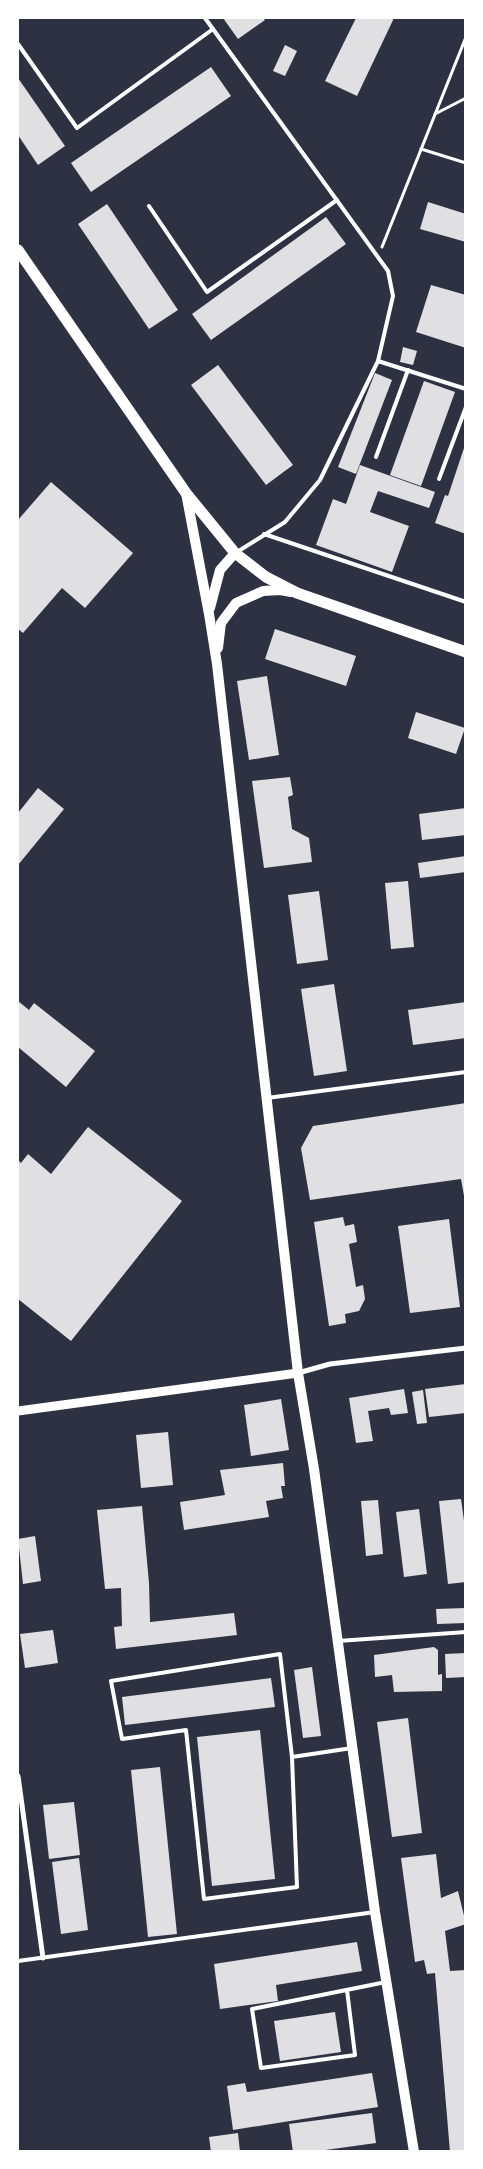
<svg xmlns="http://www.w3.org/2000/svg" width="483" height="2169" viewBox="0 0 483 2169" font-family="Montserrat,sans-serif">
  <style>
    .building { fill: #e0e0e3 }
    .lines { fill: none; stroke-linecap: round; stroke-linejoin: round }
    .path { stroke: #fff; stroke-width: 3 }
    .service { stroke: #fff; stroke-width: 4 }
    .minor { stroke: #fff; stroke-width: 5 }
    .tertiary { stroke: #fff; stroke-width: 9 }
    .secondary { stroke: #fff; stroke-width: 10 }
    .primary { stroke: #fff; stroke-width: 11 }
  </style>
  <rect width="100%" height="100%" fill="#2d3142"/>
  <!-- building -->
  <g class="building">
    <polygon points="223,18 263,18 265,20 238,39"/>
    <polygon points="356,18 394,18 357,96 325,81"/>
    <polygon points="285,45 297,51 285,76 273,71"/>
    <polygon points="211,67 231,96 91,192 71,163"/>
    <polygon points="18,78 65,146 38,165 18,135"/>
    <polygon points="428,202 466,214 466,242 420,229"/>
    <polygon points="107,204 178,310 149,329 78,224"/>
    <polygon points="326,217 346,244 211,340 192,314"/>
    <polygon points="431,285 466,295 466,348 416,332"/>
    <polygon points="403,347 417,351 413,365 400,362"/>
    <polygon points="218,365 293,465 266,485 191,385"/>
    <polygon points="375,373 392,380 356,474 338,467"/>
    <polygon points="424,381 455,392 421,486 390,475"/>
    <polygon points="465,445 466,445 466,534 435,523 445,495 448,496"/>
    <polygon points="360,465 435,492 429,508 378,491 370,512 409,526 392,572 316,545 333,499 346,504"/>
    <polygon points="51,482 133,553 85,608 62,588 23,633 18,629 18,520"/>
    <polygon points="275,629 356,656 346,686 265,659"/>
    <polygon points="267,676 279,755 249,760 237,681"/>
    <polygon points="416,712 465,728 456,754 408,738"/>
    <polygon points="290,777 293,795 288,797 292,829 309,838 312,862 264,868 252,781"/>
    <polygon points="38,788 64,809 18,865 18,813"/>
    <polygon points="466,808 466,835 422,840 419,814"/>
    <polygon points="466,856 466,872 420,878 418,863"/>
    <polygon points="408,881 414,947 391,949 385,883"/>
    <polygon points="319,891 328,960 297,964 288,895"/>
    <polygon points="334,984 347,1071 314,1076 301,989"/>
    <polygon points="18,1001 29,1010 34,1003 95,1051 66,1087 18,1047"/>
    <polygon points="466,1002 466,1038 413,1045 408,1010"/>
    <polygon points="466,1103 466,1207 461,1179 310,1200 301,1148 313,1126"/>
    <polygon points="88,1127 182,1201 71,1341 18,1299 18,1160 21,1163 28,1154 51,1174"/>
    <polygon points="343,1217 345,1226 354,1224 357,1242 349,1244 356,1287 363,1285 365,1299 359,1311 345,1314 346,1323 329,1326 314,1222"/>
    <polygon points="449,1219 460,1307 410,1313 398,1226"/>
    <polygon points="466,1384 466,1413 429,1417 425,1389"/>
    <polygon points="404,1389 408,1413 391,1415 389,1408 368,1411 373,1441 356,1443 349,1398"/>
    <polygon points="423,1390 427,1423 417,1424 412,1392"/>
    <polygon points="281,1399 289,1450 251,1456 244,1405"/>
    <polygon points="168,1432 173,1485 141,1488 136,1435"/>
    <polygon points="283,1463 285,1486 281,1486 283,1498 266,1501 269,1517 184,1530 180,1502 225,1495 220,1470"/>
    <polygon points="461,1499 466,1535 466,1582 448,1584 439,1501"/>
    <polygon points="378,1500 383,1554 366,1556 361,1501"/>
    <polygon points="142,1506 149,1583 150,1622 234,1613 237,1635 116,1649 114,1627 122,1626 121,1588 105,1589 97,1510"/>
    <polygon points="419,1509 427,1574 404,1577 396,1512"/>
    <polygon points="35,1536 41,1581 23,1584 18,1539"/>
    <polygon points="466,1608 466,1623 437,1624 436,1609"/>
    <polygon points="53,1630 58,1663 25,1668 20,1634"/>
    <polygon points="434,1647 438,1650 438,1675 442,1674 442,1691 394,1692 392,1675 375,1677 374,1655"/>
    <polygon points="466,1653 466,1677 446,1678 445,1654"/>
    <polygon points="312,1667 321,1736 303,1738 294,1670"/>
    <polygon points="271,1678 275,1707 125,1725 122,1697"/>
    <polygon points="408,1718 422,1833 392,1837 377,1722"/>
    <polygon points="260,1730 275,1879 212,1886 197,1737"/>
    <polygon points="160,1767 177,1934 148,1937 131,1770"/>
    <polygon points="74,1802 80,1855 49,1859 43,1805"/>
    <polygon points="436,1854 441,1898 458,1891 466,1924 445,1931 450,1971 466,1970 466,2152 450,2152 435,1973 427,1974 424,1960 415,1962 401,1858"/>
    <polygon points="79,1858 88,1930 61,1934 52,1862"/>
    <polygon points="357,1942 362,1971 276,1985 278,2001 220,2009 214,1964"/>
    <polygon points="335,2012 341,2052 280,2061 274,2021"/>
    <polygon points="372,2073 378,2107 233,2130 227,2086 245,2083 247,2092"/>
    <polygon points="372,2113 376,2143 311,2152 293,2152 289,2124"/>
    <polygon points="238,2133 240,2152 211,2152 209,2137"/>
  </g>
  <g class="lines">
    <!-- path -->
    <g class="path">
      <polyline points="435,114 466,98"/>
      <polyline points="421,149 466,163"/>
      <polyline points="382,247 466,37"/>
    </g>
    <!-- service -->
    <g class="service">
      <polyline points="205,18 388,271 393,296 378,361 320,480 285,522 237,552"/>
      <polyline points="18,44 77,128 213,29"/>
      <polyline points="149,206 207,292 337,200"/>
      <polyline points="378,361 466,389"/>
      <polyline points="376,457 408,370"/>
      <polyline points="439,479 466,407"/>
      <polyline points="264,534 466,602"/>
      <polyline points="267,1098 466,1072"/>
      <polyline points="338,1641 466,1632"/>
      <polyline points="292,1757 297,1887 204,1899 186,1730 122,1739 111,1681 280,1654 292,1757 352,1748"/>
      <polyline points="18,1961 375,1912"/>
      <polyline points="347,1990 355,2055 261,2068 252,2009 386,1982"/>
    </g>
    <!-- minor -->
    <g class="minor">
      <polyline points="298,1373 330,1364 466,1348"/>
      <polyline points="18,1776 43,1958"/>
    </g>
    <!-- tertiary -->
    <polyline class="tertiary" points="18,1411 298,1373"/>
    <!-- secondary -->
    <g class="secondary">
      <polyline points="186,493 209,614 217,664 298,1373 314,1469 375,1912 414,2152"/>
      <polyline points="210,608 220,570 235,553"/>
      <polyline points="218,648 221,623 236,603 263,591 280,590 291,592"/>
    </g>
    <!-- primary -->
    <polyline class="primary" points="18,250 186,493 235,553 266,577 297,593 466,652"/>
  </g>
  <!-- border -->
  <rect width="483" height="2169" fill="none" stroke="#ffffff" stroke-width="38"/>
</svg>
